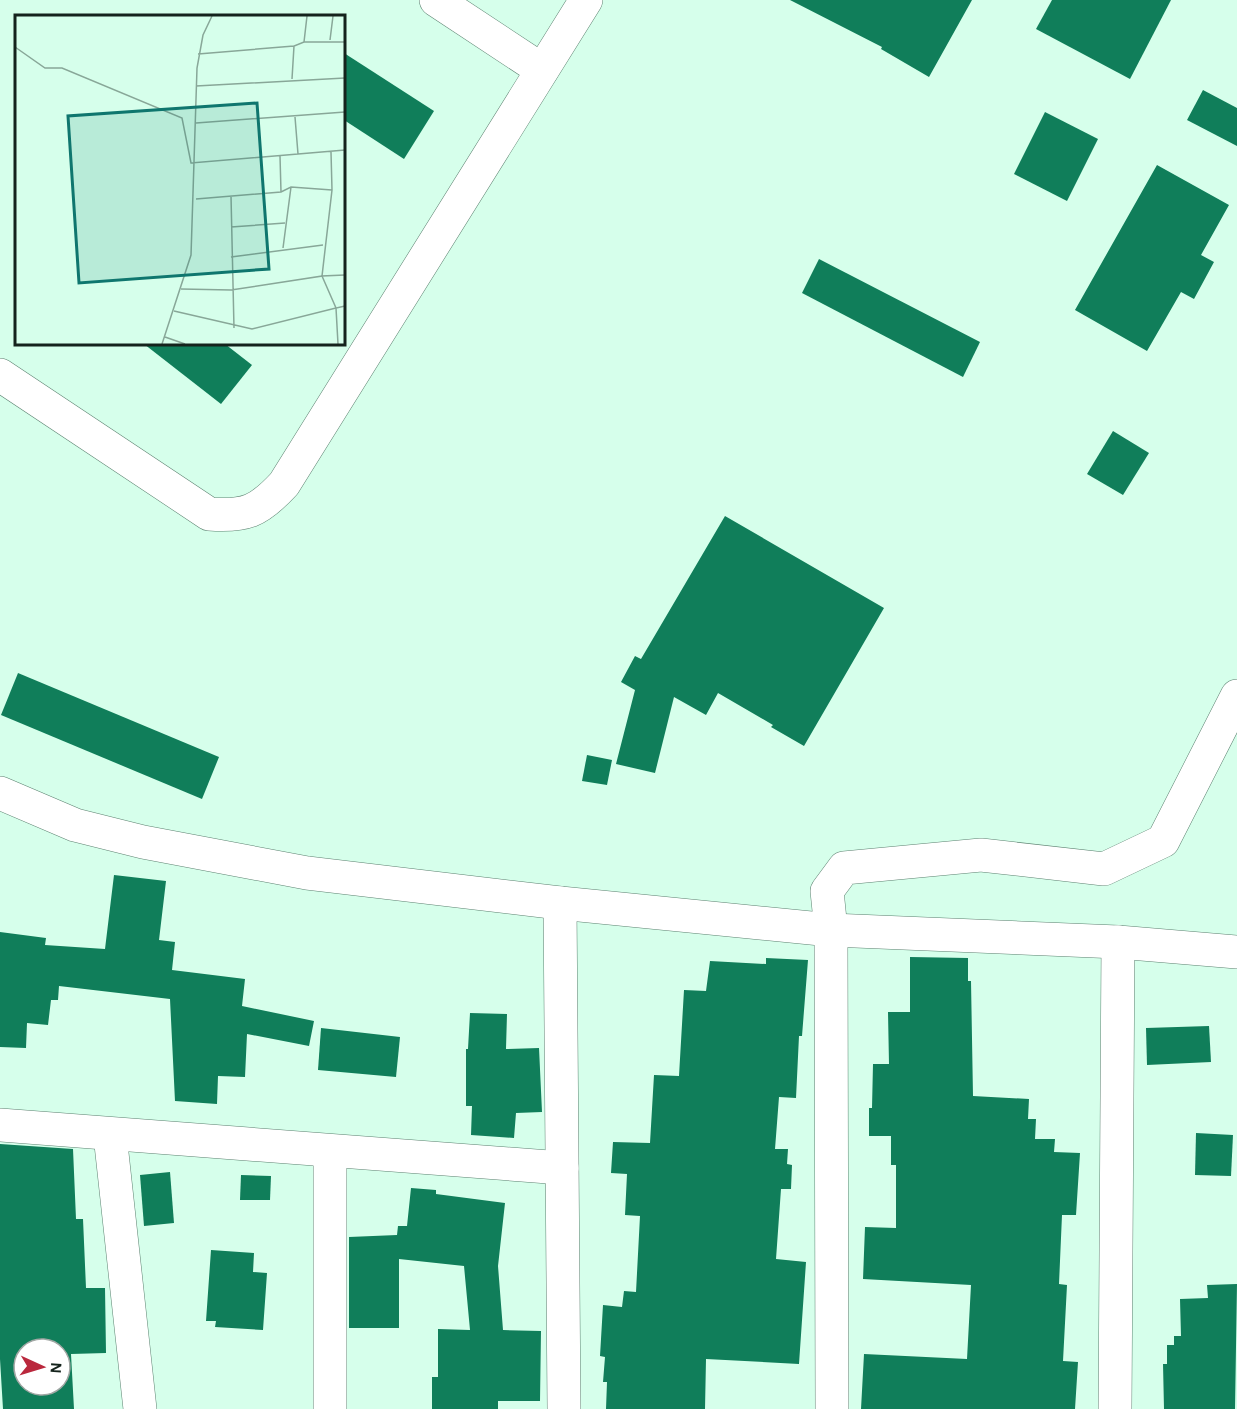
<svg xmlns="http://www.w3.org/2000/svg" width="1237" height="1409" viewBox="0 0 1237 1409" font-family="'Alegreya Sans',sans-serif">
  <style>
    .building { fill: #107e5a; fill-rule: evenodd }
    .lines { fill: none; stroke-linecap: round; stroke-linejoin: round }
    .minor-casing { stroke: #5d8271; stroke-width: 34 }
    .minor { stroke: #fff; stroke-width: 33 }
    .inset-road { fill: none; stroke: #88a798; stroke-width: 1.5 }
    .view { fill: #0f766e; fill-opacity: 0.15; stroke: #0f766e; stroke-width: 3 }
    .inset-edge { fill: none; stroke: #14231c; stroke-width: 3 }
  </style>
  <rect width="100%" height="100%" fill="#d6ffeb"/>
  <!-- building -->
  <g class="building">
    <polygon points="790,0 972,0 929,77 881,49 882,47"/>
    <polygon points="1052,0 1171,0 1130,79 1036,29"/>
    <polygon points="344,53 434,111 404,159 344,120"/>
    <polygon points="1203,90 1237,108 1237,146 1187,120"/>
    <polygon points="1045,112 1098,139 1067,201 1014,174"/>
    <polygon points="1157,165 1229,205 1201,255 1214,262 1194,299 1181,292 1147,351 1075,310"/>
    <polygon points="819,259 980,342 963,377 802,293"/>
    <polygon points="144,344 225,344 252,365 221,404"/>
    <polygon points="1113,431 1149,453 1123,495 1087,474"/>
    <polygon points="725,516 884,608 804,746 771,727 773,725 718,693 706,715 674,697 655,773 616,764 635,690 621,682 635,656 641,659"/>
    <polygon points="18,673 219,757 202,799 1,715"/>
    <polygon points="587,755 612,760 607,785 582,781"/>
    <polygon points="114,875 166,881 159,940 175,942 172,970 245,979 242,1006 314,1021 309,1046 247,1034 245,1077 218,1076 217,1104 175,1101 170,999 59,986 58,1000 51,1000 48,1025 27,1023 26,1048 0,1047 0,932 46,938 45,945 105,949"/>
    <polygon points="910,957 968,958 968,981 971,981 973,1096 1029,1099 1028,1119 1036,1119 1035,1139 1055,1139 1054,1152 1080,1153 1076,1215 1062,1215 1059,1284 1067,1285 1063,1361 1078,1362 1075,1409 861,1409 864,1354 967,1359 971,1285 863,1279 865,1227 896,1228 896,1165 891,1165 891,1136 869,1136 869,1108 872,1108 873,1064 889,1064 888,1012 910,1012"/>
    <polygon points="766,958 808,960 802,1036 799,1036 796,1098 779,1097 775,1149 788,1149 787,1164 792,1165 791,1189 781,1189 776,1259 806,1262 799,1364 706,1359 705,1409 606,1409 607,1382 603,1382 605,1357 600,1356 603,1305 622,1307 624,1291 636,1292 640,1216 625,1215 627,1174 611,1173 613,1142 650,1143 654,1075 679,1076 684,990 706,991 710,961 766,964"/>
    <polygon points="470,1013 507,1014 506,1049 539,1048 542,1112 516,1113 514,1138 471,1135 472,1106 466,1106 466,1049 468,1049"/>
    <polygon points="1209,1026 1211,1062 1147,1065 1146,1028"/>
    <polygon points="321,1028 400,1037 396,1077 318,1070"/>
    <polygon points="1196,1133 1233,1135 1231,1176 1195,1175"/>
    <path d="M0,1144L73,1149L76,1219H83L86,1288H105L106,1353L71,1354L74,1409H3L0,1359ZM24,1349H60V1385H24Z"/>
    <polygon points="170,1172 174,1223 144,1226 140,1175"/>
    <polygon points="241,1175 271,1176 270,1200 240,1200"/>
    <polygon points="411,1188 436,1190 436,1194 505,1203 498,1266 503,1330 541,1331 540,1401 498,1401 498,1409 432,1409 432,1377 438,1377 438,1329 470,1330 464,1266 399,1259 399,1328 349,1328 349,1237 397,1235 398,1226 407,1226"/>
    <polygon points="211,1250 254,1253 253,1272 267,1273 263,1330 215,1327 216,1321 206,1321"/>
    <polygon points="1237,1284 1235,1409 1164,1409 1163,1364 1167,1364 1167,1345 1174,1345 1174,1336 1181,1336 1180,1299 1208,1298 1207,1285"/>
  </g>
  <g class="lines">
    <!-- minor casing -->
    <g class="minor-casing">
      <g id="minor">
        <polyline points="436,0 542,70"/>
        <path d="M0,375L209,514C246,517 259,511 284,484L586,0"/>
        <polyline points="0,793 75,825 143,842 307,873 560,903 831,930 1118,942 1237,952"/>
        <polyline points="560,903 564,1409"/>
        <polyline points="0,1125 562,1168"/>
        <polyline points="110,1135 140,1409"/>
        <polyline points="330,1151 330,1409"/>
        <polyline points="832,1409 831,930 827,891 844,868 981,855 1104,869 1163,841 1237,696"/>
        <polyline points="1115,1409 1118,942"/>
      </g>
    </g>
    <!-- minor -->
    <use href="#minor" class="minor"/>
  </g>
  <!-- overview -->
  <g transform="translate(15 15)">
    <rect width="330" height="330" fill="#d6ffeb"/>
    <path class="inset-road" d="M315,25L318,1M289,27L292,1M0,32L30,53H47L167,103L176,148L330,135M183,39L279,31M277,64L279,31L289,27H330M181,71L330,63M280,102L283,139M181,108L330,97M265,141L266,177M216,181L219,313M181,184L266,177L276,172L317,175M216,212L270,208M268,233L276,172M216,242L308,230M166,274L216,275L307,261L317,175L316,137M159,296L237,314L321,293L307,261L330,260M150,322L170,329M147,329L176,240L182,53L188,20L197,1M323,329L321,293L330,291"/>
    <path class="view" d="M242,88L254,254L64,268L53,101Z"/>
    <rect width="330" height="330" class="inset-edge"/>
  </g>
  <!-- north arrow -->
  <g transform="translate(42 1367) rotate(94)"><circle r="28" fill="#ffffff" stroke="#a1a7a4" stroke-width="1.5"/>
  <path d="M0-4.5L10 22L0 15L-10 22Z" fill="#ba283d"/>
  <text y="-9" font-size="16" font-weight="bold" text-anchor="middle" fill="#14231c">N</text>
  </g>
</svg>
